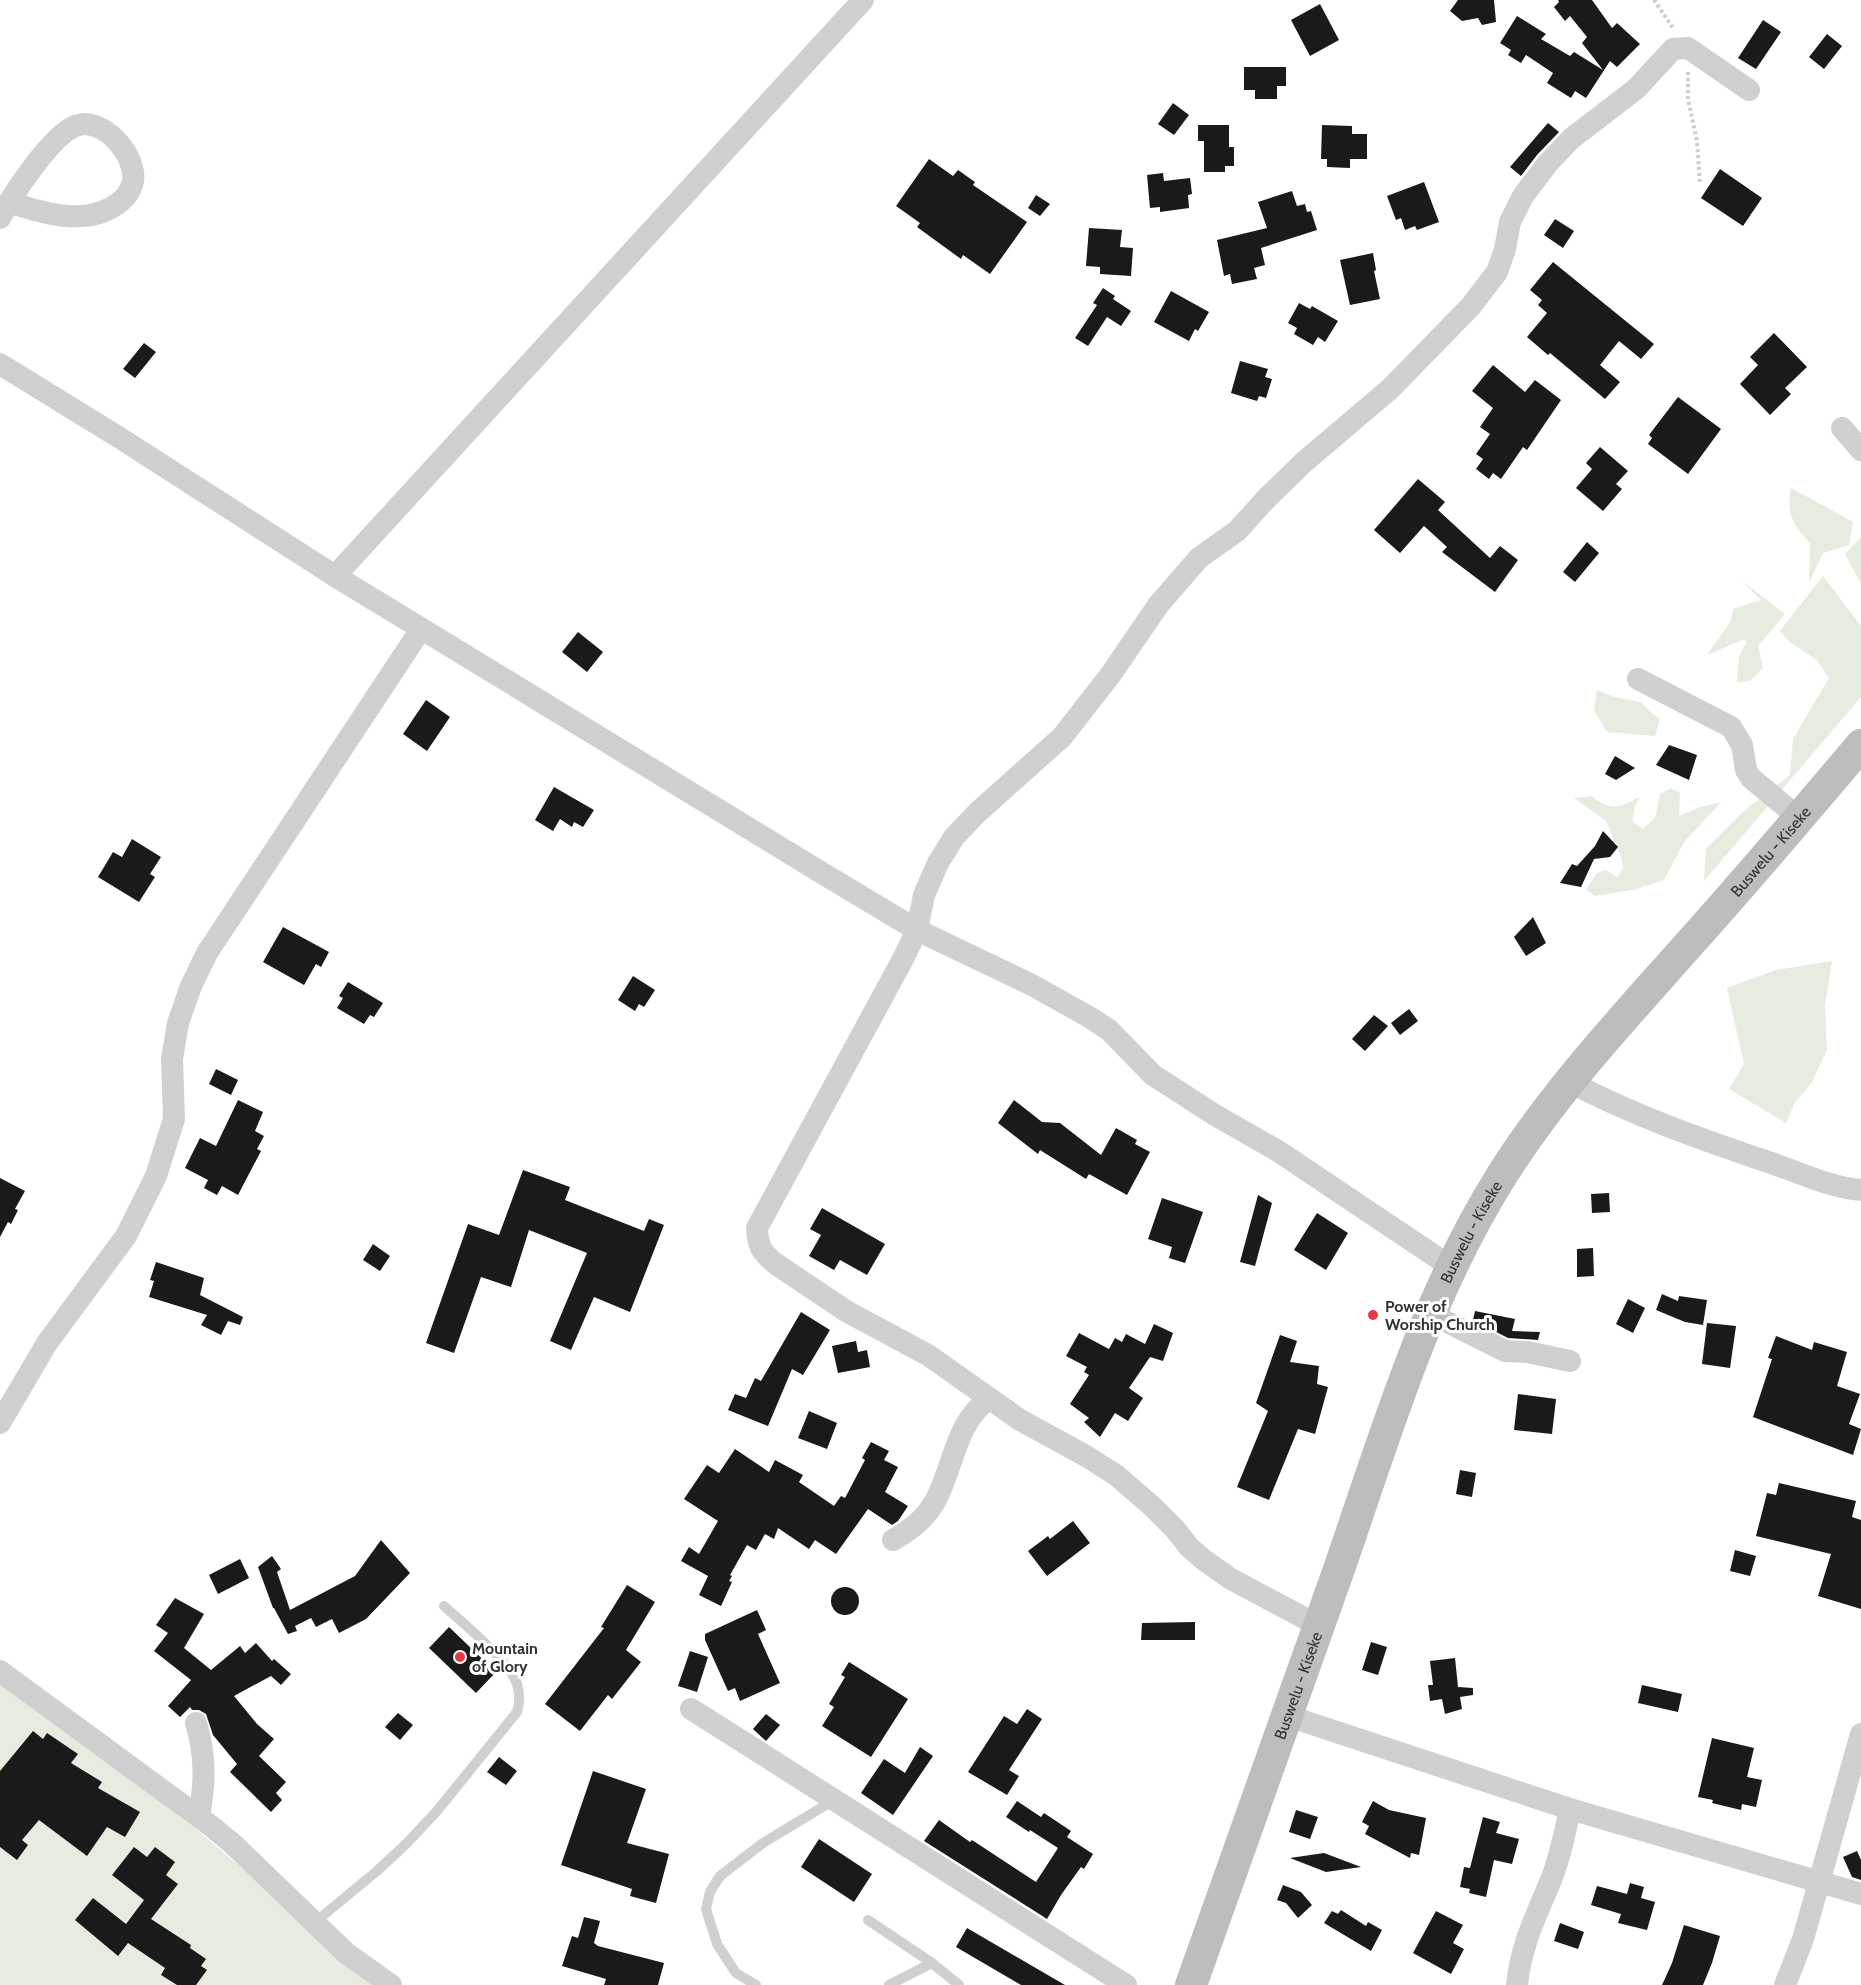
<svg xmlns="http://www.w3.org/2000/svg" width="1861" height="1985" viewBox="0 0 1861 1985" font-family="Cabin,sans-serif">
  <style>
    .green { fill: #e6ecdf }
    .building { fill: #1a1a1a }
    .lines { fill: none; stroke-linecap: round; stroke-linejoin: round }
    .path { stroke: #cdcdcd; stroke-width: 4; stroke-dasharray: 3 3; stroke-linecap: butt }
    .lane { stroke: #d0d0d0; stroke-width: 10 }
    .street { stroke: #d0d0d0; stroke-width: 22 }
    .secondary { stroke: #bdbdbd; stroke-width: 32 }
    .poi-dot { fill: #e63946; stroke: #fff; stroke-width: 2 }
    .labels { text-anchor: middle; stroke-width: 6; stroke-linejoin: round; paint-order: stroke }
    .street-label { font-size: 16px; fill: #333; stroke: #fff }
    .poi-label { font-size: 16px; font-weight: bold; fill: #333; stroke: #fff; text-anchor: start }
  </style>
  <rect width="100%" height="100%" fill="#fff"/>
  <!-- green -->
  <g class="green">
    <path d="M1791,488L1853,522L1849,545L1823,553L1809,583L1810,543C1793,525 1786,513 1791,488Z"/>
    <polygon points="1861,537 1861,584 1845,554"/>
    <polygon points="1823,576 1861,626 1861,697 1704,881 1706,849 1743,812 1790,775 1793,739 1829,678 1817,660 1791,643 1780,631"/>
    <polygon points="1742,581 1785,614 1758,646 1763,668 1750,681 1737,682 1739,656 1747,641 1742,640 1707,655 1731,621 1733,609 1761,600"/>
    <polygon points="1597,690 1614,697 1640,702 1660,720 1655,736 1607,732 1594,710"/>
    <path d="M1671,788L1680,793L1679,816L1700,807L1721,802L1684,842L1664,880L1633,890L1595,896L1586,890L1597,873L1606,870L1617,877L1623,868L1621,856L1606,821L1574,798L1592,796C1611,813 1620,807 1640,797L1635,806L1632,821L1643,829L1655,818L1660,794Z"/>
    <polygon points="1832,961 1825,1005 1827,1050 1811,1084 1795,1102 1786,1123 1729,1089 1744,1064 1727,988 1776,970"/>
    <polygon points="0,1679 198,1831 381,1985 0,1985"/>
  </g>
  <!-- building -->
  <g class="building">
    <polygon points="1458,0 1494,0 1496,22 1482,25 1478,18 1462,21 1450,11"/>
    <polygon points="1558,0 1592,0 1612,28 1617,23 1640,44 1617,67 1610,61 1586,98 1575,91 1571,98 1547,83 1553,73 1526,55 1521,63 1508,55 1511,50 1500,43 1517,16 1546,34 1541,39 1570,56 1574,52 1603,70 1582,43 1587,37 1570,16 1565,21 1554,7 1559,2"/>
    <polygon points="1320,4 1339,40 1310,56 1291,20"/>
    <polygon points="1763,20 1781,32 1756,69 1738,58"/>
    <polygon points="1827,34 1842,46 1824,69 1809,57"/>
    <polygon points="1244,67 1286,67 1286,86 1277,86 1277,99 1255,99 1255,90 1244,90"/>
    <polygon points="1173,103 1189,115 1174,135 1158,124"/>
    <polygon points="1548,123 1559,132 1537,155 1521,176 1510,167"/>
    <polygon points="1198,125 1229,125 1229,147 1234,147 1234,166 1225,166 1225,172 1204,172 1204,141 1198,141"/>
    <polygon points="1322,125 1352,126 1352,134 1367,134 1367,159 1350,159 1350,168 1327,167 1327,159 1321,159"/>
    <polygon points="929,159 953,176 958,170 975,182 973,185 1027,222 990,274 963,255 961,259 917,227 920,223 896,206"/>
    <polygon points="1720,169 1762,198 1743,226 1701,198"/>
    <polygon points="1163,173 1164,181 1190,178 1192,194 1188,195 1189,208 1160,212 1160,207 1150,208 1147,175"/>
    <polygon points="1424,182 1439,222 1417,230 1415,226 1405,230 1401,218 1396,220 1387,196"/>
    <polygon points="1292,191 1297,206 1305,204 1307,212 1311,211 1317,230 1261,248 1265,265 1254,268 1257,279 1232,284 1230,274 1224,276 1217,240 1267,228 1258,202"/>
    <polygon points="1036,195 1050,204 1040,216 1028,208"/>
    <polygon points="1555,219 1574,231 1563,248 1544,235"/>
    <polygon points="1089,228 1122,230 1120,247 1133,248 1131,276 1100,274 1100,267 1086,266"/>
    <polygon points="1373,253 1376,270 1374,271 1380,299 1350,305 1340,260"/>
    <polygon points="1553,262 1654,344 1641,359 1619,341 1600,365 1620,382 1605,399 1550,353 1548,355 1527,337 1547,313 1538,305 1542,300 1530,290"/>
    <polygon points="1103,288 1115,296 1113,299 1131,311 1121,326 1107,317 1088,346 1075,338 1097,305 1093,303"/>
    <polygon points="1171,291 1209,312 1198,331 1195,329 1189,341 1154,322"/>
    <polygon points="1299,303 1310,309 1312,306 1338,321 1325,342 1318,337 1313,345 1294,334 1297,328 1288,323"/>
    <polygon points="1774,333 1807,367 1785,388 1791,394 1770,415 1740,384 1758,365 1750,357"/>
    <polygon points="144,343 156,352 135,378 123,369"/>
    <polygon points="1240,361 1268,369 1265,377 1272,379 1266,398 1259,396 1257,401 1231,393"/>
    <polygon points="1493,365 1525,392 1535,380 1561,400 1527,450 1523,447 1501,479 1493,473 1489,479 1476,469 1483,459 1476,454 1490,434 1480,427 1493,408 1472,391"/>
    <polygon points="1678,397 1721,429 1688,474 1648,444 1652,438 1649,435"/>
    <polygon points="1600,447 1628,471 1616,484 1622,489 1603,511 1576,488 1592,469 1586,463"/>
    <polygon points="1418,479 1445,502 1438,510 1490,558 1500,546 1518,560 1495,592 1442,552 1447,547 1424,526 1400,553 1374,530"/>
    <polygon points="1587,542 1599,553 1575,582 1563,572"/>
    <polygon points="578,632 603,652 587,672 562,652"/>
    <polygon points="426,700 450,717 427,751 403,734"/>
    <polygon points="1669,745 1697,755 1689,780 1656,765"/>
    <polygon points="1615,756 1635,768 1616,780 1605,774"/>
    <polygon points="554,787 594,810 583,827 574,822 572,827 560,819 553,831 535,820"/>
    <polygon points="1603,831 1618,847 1610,857 1594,859 1581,887 1560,883 1572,864 1577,866 1595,846"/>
    <polygon points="132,839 161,857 150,874 155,877 139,902 98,877 113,852 122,857"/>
    <polygon points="1533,917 1546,943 1526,956 1514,937"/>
    <polygon points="283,927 329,952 321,967 316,964 304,985 263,962"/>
    <polygon points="633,976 655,990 644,1007 639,1004 635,1011 618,1000"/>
    <polygon points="348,982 383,1003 374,1017 370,1015 364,1024 337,1008 343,998 339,996"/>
    <polygon points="1409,1009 1418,1021 1400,1035 1391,1023"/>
    <polygon points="1374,1015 1388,1026 1365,1051 1352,1039"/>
    <polygon points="216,1069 238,1080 231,1095 209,1084"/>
    <polygon points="238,1100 263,1112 255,1131 264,1136 257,1149 261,1151 238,1195 222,1186 217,1195 204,1188 208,1180 185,1168 200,1138 216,1146"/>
    <polygon points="1014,1100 1042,1122 1060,1123 1101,1155 1116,1128 1137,1140 1135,1144 1150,1152 1127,1195 1089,1174 1086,1179 1040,1150 1038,1154 998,1123"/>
    <polygon points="523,1170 570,1187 565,1200 644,1231 649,1219 664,1225 630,1312 594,1297 571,1350 550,1341 587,1253 529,1230 511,1287 481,1277 454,1353 426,1343 468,1224 499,1235"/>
    <polygon points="0,1178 25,1191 15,1209 18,1210 11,1224 8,1222 0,1237"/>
    <polygon points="1609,1193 1610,1212 1592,1213 1591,1194"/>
    <polygon points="1258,1195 1272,1203 1255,1266 1240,1262"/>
    <polygon points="1162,1198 1203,1212 1185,1263 1169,1258 1172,1247 1148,1239"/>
    <polygon points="822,1208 885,1244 867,1275 840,1260 834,1270 809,1256 821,1235 810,1229"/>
    <polygon points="1317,1213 1348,1233 1326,1270 1294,1250"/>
    <polygon points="373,1244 390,1256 380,1271 363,1260"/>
    <polygon points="1593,1248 1594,1276 1577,1277 1577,1249"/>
    <polygon points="156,1262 204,1278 200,1295 243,1317 240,1325 228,1321 221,1335 201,1325 207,1315 149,1297 154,1281 150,1280"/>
    <polygon points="1662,1294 1678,1301 1679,1296 1707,1300 1703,1325 1685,1322 1656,1310"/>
    <polygon points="1628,1299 1645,1308 1633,1333 1616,1324"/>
    <polygon points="1475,1311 1515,1319 1512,1331 1540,1332 1538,1340 1508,1338 1473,1320"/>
    <polygon points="801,1312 830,1330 803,1375 792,1369 768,1426 728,1410 735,1394 746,1398 755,1378 761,1381"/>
    <polygon points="1707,1323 1736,1326 1730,1368 1702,1364"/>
    <polygon points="1154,1324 1173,1333 1163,1361 1150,1357 1129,1388 1143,1398 1128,1421 1115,1413 1100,1437 1084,1422 1089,1418 1070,1404 1089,1375 1084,1372 1087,1367 1066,1356 1079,1333 1109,1349 1115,1338 1122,1342 1126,1334 1145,1344"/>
    <polygon points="1280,1335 1297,1341 1290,1362 1319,1366 1317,1384 1328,1387 1315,1434 1298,1429 1269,1500 1237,1487 1268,1411 1256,1403"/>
    <polygon points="1776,1336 1812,1350 1814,1342 1847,1352 1837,1386 1860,1394 1849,1424 1861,1429 1853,1455 1753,1417 1772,1359 1768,1358"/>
    <polygon points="856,1341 858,1352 867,1350 870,1367 838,1373 832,1346"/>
    <polygon points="1518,1394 1556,1399 1552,1434 1514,1430"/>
    <polygon points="809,1411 837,1423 827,1449 798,1438"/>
    <polygon points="871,1442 889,1451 884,1460 898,1467 885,1492 908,1506 898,1521 892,1525 868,1509 836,1554 815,1540 809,1549 778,1528 774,1539 765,1534 756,1550 747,1545 730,1575 732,1576 729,1581 732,1582 721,1606 699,1595 708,1576 681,1561 689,1547 699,1554 718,1521 684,1499 707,1465 719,1473 735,1449 769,1472 775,1460 803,1475 799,1482 834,1506 841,1496 845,1498 865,1460 862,1458"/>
    <polygon points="1460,1470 1476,1473 1472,1497 1456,1494"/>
    <polygon points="1779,1483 1856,1501 1852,1517 1861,1520 1861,1609 1818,1596 1831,1554 1756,1536 1767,1493 1776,1495"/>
    <polygon points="1073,1521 1090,1543 1047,1576 1028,1551 1048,1536 1050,1539"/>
    <polygon points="381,1540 410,1573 366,1619 339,1633 332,1619 316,1627 311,1618 295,1626 297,1631 288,1634 274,1608 273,1608 258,1567 272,1556 281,1569 277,1572 290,1610 355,1576"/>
    <polygon points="1735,1550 1756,1556 1750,1576 1730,1571"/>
    <polygon points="240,1559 249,1578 218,1594 209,1575"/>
    <polygon points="627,1585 655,1602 626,1650 641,1662 612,1699 608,1695 580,1731 545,1704 604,1628 601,1627"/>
    <circle cx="845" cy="1601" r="14"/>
    <polygon points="175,1598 204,1614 184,1648 211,1670 240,1646 245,1653 256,1643 272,1661 274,1659 291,1674 281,1685 271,1676 234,1696 257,1724 274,1739 259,1756 286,1782 276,1793 282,1800 271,1812 230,1772 237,1764 213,1735 206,1714 199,1710 192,1710 190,1707 180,1717 168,1706 191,1680 154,1651 168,1633 156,1625"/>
    <polygon points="757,1610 766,1630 758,1634 780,1683 740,1701 735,1688 728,1691 705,1640 705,1634"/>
    <polygon points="1195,1622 1195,1640 1141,1640 1142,1623"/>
    <polygon points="449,1627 496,1672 476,1693 429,1648"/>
    <polygon points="1371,1642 1387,1647 1378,1675 1362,1670"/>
    <polygon points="690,1651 708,1657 697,1692 678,1686"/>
    <polygon points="1455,1658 1458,1687 1473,1688 1473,1695 1460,1697 1462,1709 1445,1714 1442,1699 1430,1701 1428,1685 1433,1685 1430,1661"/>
    <polygon points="849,1662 908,1699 871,1757 822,1726 834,1707 829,1704 845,1677 841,1675"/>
    <polygon points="1642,1685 1682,1694 1678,1712 1638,1703"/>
    <polygon points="1027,1709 1042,1719 1009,1770 1019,1776 1007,1795 968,1772 1004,1716 1017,1724"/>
    <polygon points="398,1713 413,1725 400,1740 385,1727"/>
    <polygon points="766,1714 780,1725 766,1741 753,1729"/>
    <polygon points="33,1731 43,1739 47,1733 78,1754 71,1763 102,1782 98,1788 140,1812 125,1837 107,1827 87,1856 39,1820 22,1840 28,1845 17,1860 0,1847 0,1771"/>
    <polygon points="1712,1738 1754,1748 1747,1777 1762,1780 1756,1807 1742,1804 1741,1810 1712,1803 1713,1800 1698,1797"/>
    <polygon points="920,1747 933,1756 893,1815 861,1793 884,1759 905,1773"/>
    <polygon points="499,1757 517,1771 506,1785 487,1772"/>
    <polygon points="593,1771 646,1789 627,1843 669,1854 656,1903 630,1896 632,1889 561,1865"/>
    <polygon points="1017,1801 1041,1817 1044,1813 1071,1831 1067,1837 1093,1854 1084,1869 1081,1867 1061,1895 1047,1919 924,1841 939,1820 970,1842 972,1840 1036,1882 1058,1848 1030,1830 1029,1832 1006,1817"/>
    <polygon points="1373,1801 1389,1810 1426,1818 1419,1855 1411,1853 1410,1858 1365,1834 1369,1826 1362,1822"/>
    <polygon points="1296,1810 1318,1817 1310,1839 1289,1832"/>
    <polygon points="1483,1817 1500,1822 1496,1833 1519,1839 1512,1864 1494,1860 1486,1897 1469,1893 1470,1889 1460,1887 1464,1867 1470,1868"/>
    <polygon points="819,1839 872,1874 854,1902 801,1867"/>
    <polygon points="134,1847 147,1857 155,1847 175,1862 166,1875 178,1884 151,1919 191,1945 190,1948 206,1959 201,1966 207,1970 196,1985 177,1985 161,1975 165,1968 128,1943 118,1956 75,1920 93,1898 126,1924 144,1900 112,1875"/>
    <polygon points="1857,1851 1861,1860 1861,1880 1852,1877 1843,1857"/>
    <polygon points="1324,1853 1361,1867 1326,1872 1290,1858"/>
    <polygon points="1630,1883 1644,1887 1641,1898 1655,1902 1647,1930 1618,1923 1621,1914 1591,1905 1597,1886 1627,1894"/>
    <polygon points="1283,1885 1301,1892 1312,1905 1298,1918 1286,1903 1277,1900"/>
    <polygon points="1341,1910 1366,1926 1368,1922 1382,1930 1371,1951 1324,1923 1332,1911 1338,1914"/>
    <polygon points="1436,1911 1463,1925 1453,1943 1464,1949 1451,1974 1413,1953"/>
    <polygon points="584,1917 600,1921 594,1943 598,1946 664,1963 658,1985 604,1985 606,1979 562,1966 572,1936 578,1938"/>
    <polygon points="1560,1923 1584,1932 1578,1949 1554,1941"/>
    <polygon points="1684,1925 1720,1936 1712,1963 1703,1985 1662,1985 1672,1963"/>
    <polygon points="967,1928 1065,1985 1021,1985 956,1947"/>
  </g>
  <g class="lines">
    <!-- path -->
    <g class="path">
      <polyline points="1654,0 1673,28"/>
      <polyline points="1688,72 1688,99 1697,141 1700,184"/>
    </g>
    <!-- lane -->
    <g class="lane">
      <polyline points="868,1920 932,1963 959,1985"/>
      <path d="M314,1923L377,1871L407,1843L437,1811L517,1712C520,1703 520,1694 517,1684C510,1662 462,1622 444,1606"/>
      <polyline points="756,1985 736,1973 717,1944 706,1909 710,1892 720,1876 763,1843 834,1800"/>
      <polyline points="889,1985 932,1963"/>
    </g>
    <!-- street -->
    <g class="street">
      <path d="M0,218C13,194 50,137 75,126C102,115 137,155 133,181C132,188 127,196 122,200C91,228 44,214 9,202"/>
      <polyline points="0,364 120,438 335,576 822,873 917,930 1032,985 1091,1018 1109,1030 1153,1075 1215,1115 1278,1151 1451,1267"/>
      <polyline points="1842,428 1861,450"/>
      <polyline points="335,576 863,0"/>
      <polyline points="1638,679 1731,727 1742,745 1746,770 1751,778 1799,818"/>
      <path d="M1570,1082C1636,1117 1704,1140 1774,1164C1801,1173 1832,1188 1861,1190"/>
      <polyline points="1431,1314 1505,1351 1527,1352 1570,1361"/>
      <polyline points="0,1423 47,1343 126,1236 156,1176 174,1119 172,1059 178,1023 191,986 207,953 421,629"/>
      <path d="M893,1540C910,1530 924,1520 934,1503C954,1469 954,1423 989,1399"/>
      <path d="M1319,1626L1231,1579L1204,1560L1189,1547L1175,1529L1153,1507L1116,1475L1086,1456L1020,1420L928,1355L846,1311L776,1264C761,1252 758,1246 757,1228L903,959L917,930L924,895L938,863L954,837L978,812L1062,737L1111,674L1159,604L1199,558L1237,531L1267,498L1304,462L1390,389L1471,306L1497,272L1505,249L1510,222L1523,196L1548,163L1572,138L1636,89L1673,49L1688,48L1749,90"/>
      <polyline points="0,1671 211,1826 233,1844 346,1953 391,1985"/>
      <polyline points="691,1709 1126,1985"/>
      <polyline points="1288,1716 1570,1809 1861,1894"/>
      <path d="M196,1723C206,1756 205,1784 199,1817"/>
      <path d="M1517,1985C1521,1945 1536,1916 1551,1880C1560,1857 1565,1833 1570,1809"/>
      <polyline points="1785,1985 1803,1939 1861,1734"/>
    </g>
    <!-- secondary -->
    <path class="secondary" id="s1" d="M1191,1985C1239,1847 1290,1710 1338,1572C1385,1437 1425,1297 1502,1175C1553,1094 1619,1023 1682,952C1743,884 1802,815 1861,745"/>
  </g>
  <!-- markers -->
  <g class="poi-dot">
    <circle cx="1373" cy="1315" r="6"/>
    <circle cx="460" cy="1657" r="6"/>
  </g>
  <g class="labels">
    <!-- street labels -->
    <g class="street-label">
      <text dy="6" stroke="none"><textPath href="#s1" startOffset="1290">Buswelu - Kiseke</textPath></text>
      <text dy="6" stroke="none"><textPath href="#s1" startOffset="804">Buswelu - Kiseke</textPath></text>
      <text dy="6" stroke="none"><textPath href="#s1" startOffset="318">Buswelu - Kiseke</textPath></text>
    </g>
    <!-- poi labels -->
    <g class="poi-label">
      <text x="1385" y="1312">Power of<tspan x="1385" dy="18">Worship Church</tspan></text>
      <text x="472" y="1654">Mountain<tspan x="472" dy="18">of Glory</tspan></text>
    </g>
  </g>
</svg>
